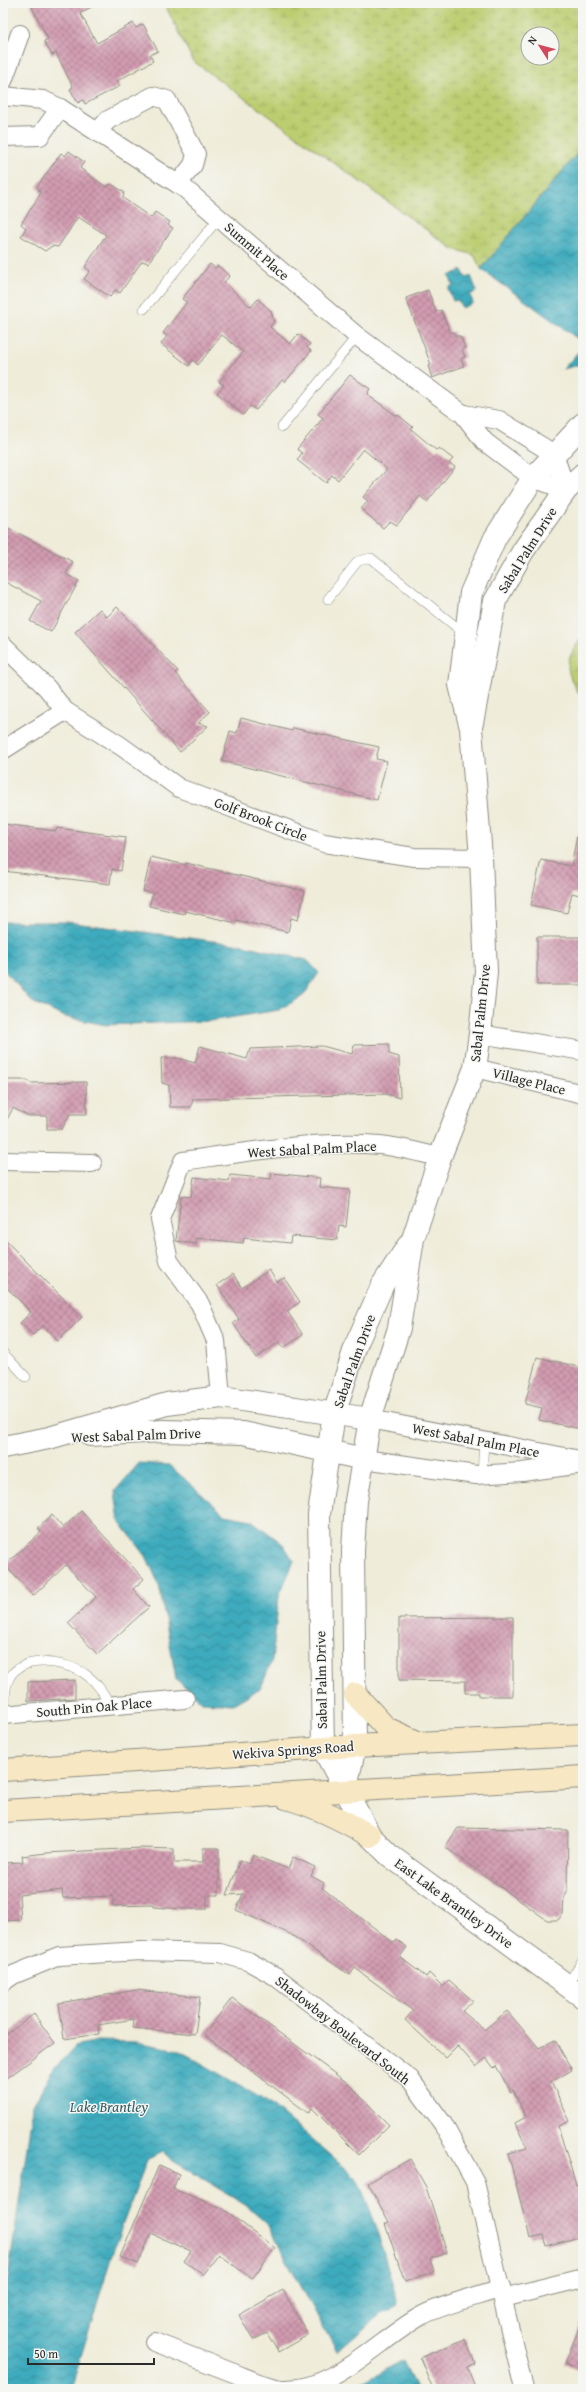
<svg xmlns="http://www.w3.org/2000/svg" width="586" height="2392" viewBox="0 0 586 2392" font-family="'Gentium Book Plus',serif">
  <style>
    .wetland { fill: url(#wetland-marsh); stroke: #737c4e; fill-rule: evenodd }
    .water { fill: url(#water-waves); stroke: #346b74 }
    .building { fill: url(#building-cross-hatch) }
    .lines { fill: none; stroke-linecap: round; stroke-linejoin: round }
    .service-casing { stroke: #8d8c82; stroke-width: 10 }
    .minor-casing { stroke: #8d8c82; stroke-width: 20 }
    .tertiary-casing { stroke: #8d8c82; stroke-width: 24 }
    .secondary-casing { stroke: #8d8c82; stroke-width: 24 }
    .service { stroke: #fff; stroke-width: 9 }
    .minor { stroke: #fff; stroke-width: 18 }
    .tertiary { stroke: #fff; stroke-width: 22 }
    .secondary { stroke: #f7e8c3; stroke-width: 22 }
    .labels { text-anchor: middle; stroke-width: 3; stroke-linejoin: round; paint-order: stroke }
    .street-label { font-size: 14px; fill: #2b2b2b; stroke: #f6f6f2 }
    .water-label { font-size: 15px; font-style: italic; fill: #335e65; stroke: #f6f6f2 }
  </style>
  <defs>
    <pattern id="wetland-marsh" width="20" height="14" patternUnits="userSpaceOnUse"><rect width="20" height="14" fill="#bbcd70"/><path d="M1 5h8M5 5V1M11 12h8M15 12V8" fill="none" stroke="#a1b061"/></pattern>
    <pattern id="water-waves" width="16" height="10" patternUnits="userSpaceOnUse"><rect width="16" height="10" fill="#3eabbd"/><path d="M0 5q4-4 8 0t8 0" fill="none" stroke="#348b9a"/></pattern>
    <pattern id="building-cross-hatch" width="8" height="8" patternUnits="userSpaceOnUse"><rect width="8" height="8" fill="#d19bb0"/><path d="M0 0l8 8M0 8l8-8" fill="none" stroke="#aa7f8f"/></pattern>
  </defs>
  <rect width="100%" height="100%" fill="#f6f6f2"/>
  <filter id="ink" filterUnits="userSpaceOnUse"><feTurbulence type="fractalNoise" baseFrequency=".025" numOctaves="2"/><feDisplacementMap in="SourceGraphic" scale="8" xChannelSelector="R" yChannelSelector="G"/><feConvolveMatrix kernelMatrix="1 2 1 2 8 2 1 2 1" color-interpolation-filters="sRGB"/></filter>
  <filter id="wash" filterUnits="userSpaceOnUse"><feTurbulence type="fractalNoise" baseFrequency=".012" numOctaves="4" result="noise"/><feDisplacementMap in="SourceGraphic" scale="16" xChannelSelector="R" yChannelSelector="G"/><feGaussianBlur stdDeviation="0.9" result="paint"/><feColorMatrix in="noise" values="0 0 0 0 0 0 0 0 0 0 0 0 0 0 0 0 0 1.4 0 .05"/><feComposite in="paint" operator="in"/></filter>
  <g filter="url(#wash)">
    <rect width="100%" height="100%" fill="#efecd9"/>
    <!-- wetland -->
    <g class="wetland">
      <path d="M164,3H583V146L481,269L474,255L453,249L193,61ZM528,34H552V58H528Z"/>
      <path d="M583,635V693L578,692C562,666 567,659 583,635Z"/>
    </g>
    <!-- water -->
    <g class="water">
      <polygon points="583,146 583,364 563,369 580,350 582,346 578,339 481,269"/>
      <polygon points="462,270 466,278 471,276 477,291 470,295 473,303 462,308 458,300 453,301 448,288 453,285 449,276"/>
      <polygon points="3,922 67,922 243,945 307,960 319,973 303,996 279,1010 210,1021 106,1025 65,1017 32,1002 3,969"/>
      <polygon points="139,1463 169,1465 225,1515 251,1520 283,1544 294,1561 279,1596 272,1660 261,1688 233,1704 202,1702 176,1679 159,1585 146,1556 119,1521 115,1491"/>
      <polygon points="96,2041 137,2042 179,2050 266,2101 315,2142 358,2180 375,2223 397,2300 396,2306 388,2312 382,2313 337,2352 267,2224 242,2202 173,2161 163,2152 147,2160 115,2245 71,2389 3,2389 3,2312 33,2105 55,2068 75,2046"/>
      <polygon points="403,2360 416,2389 352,2389"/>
    </g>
    <g id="blocks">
      <!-- building -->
      <g class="building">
        <polygon points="30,3 99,3 80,13 97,43 133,23 136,28 143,24 158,51 150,55 153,61 117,81 120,86 85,104 83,100 78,103 70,89 73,87 56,53 52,55 44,41 48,39"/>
        <polygon points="69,151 84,162 80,168 106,187 111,184 124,192 123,198 151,218 155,212 170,222 168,225 173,228 148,263 142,261 120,293 115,290 110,297 84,279 90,271 85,267 106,235 78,217 58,247 52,246 45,251 21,236 26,228 21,224 41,193 37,187 61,153 65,156"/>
        <polygon points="210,264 215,268 218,266 230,276 224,282 251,307 258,299 271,311 274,322 270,327 290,344 298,334 310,344 307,347 311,351 285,382 282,380 256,410 250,406 243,415 217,393 224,385 219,382 243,352 222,335 198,365 193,360 189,366 161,344 167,336 163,333 187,302 182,299"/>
        <polygon points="428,290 436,312 441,310 450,332 453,332 455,336 460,336 465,348 462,349 465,357 461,359 464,366 432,378 428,366 431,365 406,298"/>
        <polygon points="350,375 370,389 368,392 369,396 397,416 398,415 413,427 411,429 436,450 439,448 453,459 449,463 455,467 427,502 420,496 397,525 390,521 383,528 361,509 368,501 363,497 387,469 363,449 338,480 332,475 326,483 297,460 302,453 297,449 323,418 318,414"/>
        <polygon points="3,525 73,562 66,574 79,581 51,632 30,621 41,601 3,581"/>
        <polygon points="117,607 178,671 175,673 210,712 198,723 208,726 180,752 75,632 100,609 107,617"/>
        <polygon points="241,718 292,731 293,728 379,747 376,759 387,761 377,800 222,761 230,731 237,733"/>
        <polygon points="3,824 56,831 57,828 126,837 121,871 112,869 110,884 3,871"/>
        <polygon points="577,836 583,837 583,896 572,893 567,913 531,905 541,860 571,866"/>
        <polygon points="151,857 186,865 186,863 305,891 298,920 291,918 288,932 236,920 236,923 185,911 184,914 149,906 153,893 143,891"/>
        <rect x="537" y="937" width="46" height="48"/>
        <polygon points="389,1044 389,1054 399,1057 400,1098 386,1094 193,1099 191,1107 170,1107 169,1085 162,1083 161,1058 177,1058 195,1063 200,1046 247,1059 250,1049 322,1046 352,1054 354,1045"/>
        <polygon points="3,1080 26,1080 31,1083 86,1082 87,1114 70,1114 62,1129 47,1129 47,1116 28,1116 13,1108 3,1127"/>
        <polygon points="272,1173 320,1178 319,1187 350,1190 346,1227 339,1226 337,1240 291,1236 290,1243 244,1238 243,1243 196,1238 196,1244 176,1241 181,1196 191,1197 194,1177 229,1181 230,1175 271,1179"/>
        <polygon points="3,1238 82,1317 58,1341 43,1325 33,1335 20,1323 31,1312 3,1284"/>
        <polygon points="269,1270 277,1282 284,1278 300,1302 287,1311 303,1335 283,1348 279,1342 256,1358 233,1323 239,1319 217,1285 233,1274 242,1288"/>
        <polygon points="537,1357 583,1368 583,1419 581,1429 539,1420 542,1408 525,1404"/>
        <polygon points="81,1511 144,1579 133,1589 149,1607 97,1654 68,1623 96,1597 66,1565 33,1596 5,1565 41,1532 38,1528 52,1515 63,1528"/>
        <polygon points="513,1617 513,1696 479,1696 479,1693 465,1693 465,1681 399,1680 399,1618"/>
        <polygon points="75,1680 75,1698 28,1701 28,1682"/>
        <polygon points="458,1828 568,1830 567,1893 564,1898 563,1914 558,1920 547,1920 445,1847"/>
        <polygon points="141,1848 174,1849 174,1862 203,1862 203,1848 219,1848 219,1895 207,1895 207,1909 185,1909 153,1907 153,1905 113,1906 113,1896 63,1898 62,1890 19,1895 21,1920 3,1921 3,1863 23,1862 22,1856 46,1853"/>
        <polygon points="253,1855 288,1869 293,1857 315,1867 311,1876 324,1883 322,1888 394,1943 397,1940 407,1947 400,1957 426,1977 429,1973 443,1987 449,1980 473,2001 462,2011 484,2030 507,2011 539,2048 555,2040 572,2070 551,2082 570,2121 558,2126 576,2185 583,2183 583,2236 546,2246 543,2235 530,2238 508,2153 527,2148 515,2123 526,2117 513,2090 511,2092 496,2066 494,2068 486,2058 476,2067 458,2046 446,2058 405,2020 413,2011 355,1968 350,1975 290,1934 236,1910 243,1894 227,1895 240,1860 250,1864"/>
        <polygon points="137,1990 200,1997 195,2034 133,2028 134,2019 98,2025 99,2034 64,2039 59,2003"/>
        <polygon points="232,1998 346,2082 389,2125 359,2155 312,2108 308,2113 204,2035"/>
        <polygon points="34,2014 55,2043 3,2081 3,2037"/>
        <polygon points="410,2159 426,2187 447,2253 430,2259 434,2271 405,2282 385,2224 389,2222 368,2183"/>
        <polygon points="159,2165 179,2174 173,2189 222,2208 275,2248 252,2279 219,2254 203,2275 184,2261 191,2251 151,2234 138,2264 120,2257"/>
        <polygon points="283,2290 308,2335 278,2352 267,2333 253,2340 239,2315"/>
        <polygon points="583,2319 583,2371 565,2363"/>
        <polygon points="465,2339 475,2363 467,2367 476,2389 433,2389 420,2358"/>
      </g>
    </g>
  </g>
  <g filter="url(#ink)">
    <use href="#blocks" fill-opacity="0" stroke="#8d8c82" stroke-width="1"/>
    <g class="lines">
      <!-- service casing -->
      <g class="service-casing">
        <g id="service">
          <polyline points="144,309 219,218"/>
          <polyline points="282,427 357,336"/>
          <polyline points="328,599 358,561 371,558 465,634"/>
          <polyline points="3,1353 26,1377"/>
          <polyline points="482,1475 484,1441"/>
          <path d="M5,1715C5,1704 4,1691 8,1681C19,1653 66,1661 85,1674C97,1682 104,1694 111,1706"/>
          <polyline points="567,1986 583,1959"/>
        </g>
      </g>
      <!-- minor casing -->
      <g class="minor-casing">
        <g id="minor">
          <polyline points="3,81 20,34"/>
          <polyline points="3,96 43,100 60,108 184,188 357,336 463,414 485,442 533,478 566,490"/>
          <polyline points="98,131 108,120 153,96 167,100 196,154 193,165 178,184"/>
          <polyline points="3,137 40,136 60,108"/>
          <polyline points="463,414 499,420 554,454 566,490"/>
          <polyline points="3,645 47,688 65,711 121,746 179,788 324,843 414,857 481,858"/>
          <polyline points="3,750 65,711"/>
          <polyline points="480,1034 583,1051"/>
          <polyline points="475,1068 583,1094"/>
          <polyline points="3,1161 92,1163"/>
          <path d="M221,1397L216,1341L200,1304L169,1261L160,1219L183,1161C246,1152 316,1140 380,1145C400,1147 421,1153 440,1157"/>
          <polyline points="370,1419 580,1460"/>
          <polyline points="364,1459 476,1475 522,1472 583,1464"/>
          <polyline points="3,1715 185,1699"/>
          <polyline points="3,1982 13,1975 59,1956 140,1951 220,1953 248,1961 275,1976 410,2079 443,2124 475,2182 524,2389"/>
          <polyline points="503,2298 583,2278"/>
          <path d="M154,2342C180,2352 205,2362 231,2372C247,2378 265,2387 282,2389C334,2392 378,2340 421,2316C440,2305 479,2296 501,2288"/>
        </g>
      </g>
      <!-- tertiary casing -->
      <g class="tertiary-casing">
        <g id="tertiary">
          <polyline points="472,723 495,601 523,551 566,490 583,474"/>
          <polyline points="408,1246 383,1284 356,1345 334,1414 319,1514 323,1748 370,1836 389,1855 583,1997"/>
          <polyline points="90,1435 163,1431 243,1433 364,1459"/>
          <polyline points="3,1447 49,1438 167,1404 221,1397 370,1419"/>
          <polyline points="345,1791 355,1746 353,1551 356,1501 370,1419 399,1328 413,1239 440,1157 475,1068 480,1034 486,972 481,858 471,728 460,685 471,593 495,538 533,478 583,424"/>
        </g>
      </g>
      <!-- secondary casing -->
      <g class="secondary-casing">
        <g id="secondary">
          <polyline points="355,1694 386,1728 415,1741"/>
          <polyline points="3,1770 355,1746 583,1735"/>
          <path d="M286,1798C316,1806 343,1820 370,1836"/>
          <polyline points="3,1811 583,1777"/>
        </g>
      </g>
      <!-- service -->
      <use href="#service" class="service"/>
      <!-- minor -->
      <use href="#minor" class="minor"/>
      <!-- tertiary -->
      <use href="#tertiary" class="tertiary"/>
      <!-- secondary -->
      <use href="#secondary" class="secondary"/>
    </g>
  </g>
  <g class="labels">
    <!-- street labels -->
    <g class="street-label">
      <text transform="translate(257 251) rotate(41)" y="5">Summit Place</text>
      <text transform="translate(527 550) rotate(-58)" y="5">Sabal Palm Drive</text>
      <text transform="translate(261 819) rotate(21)" y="5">Golf Brook Circle</text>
      <text transform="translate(480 1013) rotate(-84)" y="5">Sabal Palm Drive</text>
      <text transform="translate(529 1081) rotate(14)" y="5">Village Place</text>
      <text transform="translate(312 1149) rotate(-3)" y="5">West Sabal Palm Place</text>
      <text transform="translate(354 1361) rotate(-70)" y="5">Sabal Palm Drive</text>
      <text transform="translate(136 1435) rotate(-2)" y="5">West Sabal Palm Drive</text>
      <text transform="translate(476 1440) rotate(11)" y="5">West Sabal Palm Place</text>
      <text transform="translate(321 1680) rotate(-91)" y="5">Sabal Palm Drive</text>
      <text transform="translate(94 1707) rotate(-5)" y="5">South Pin Oak Place</text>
      <text transform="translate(293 1750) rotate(-4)" y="5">Wekiva Springs Road</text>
      <text transform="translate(454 1903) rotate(36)" y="5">East Lake Brantley Drive</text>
      <text transform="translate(343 2030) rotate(38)" y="5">Shadowbay Boulevard South</text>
    </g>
    <!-- water labels -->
    <g class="water-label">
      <text x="109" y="2112">Lake Brantley</text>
    </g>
  </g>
  <!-- margin -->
  <rect width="586" height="2392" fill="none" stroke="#f6f6f2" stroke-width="16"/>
  <!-- north arrow -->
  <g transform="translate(540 46) rotate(306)"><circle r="19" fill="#f6f6f2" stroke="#a5a5a2"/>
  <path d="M0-3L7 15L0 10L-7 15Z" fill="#d1495b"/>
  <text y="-6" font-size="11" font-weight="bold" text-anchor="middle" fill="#2b2b2b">N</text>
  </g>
  <!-- scale -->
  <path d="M28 2358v6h126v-6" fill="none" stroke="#2b2b2b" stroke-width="2"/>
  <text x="34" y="2358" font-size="12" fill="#2b2b2b" stroke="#f6f6f2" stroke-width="3" paint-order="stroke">50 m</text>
</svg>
